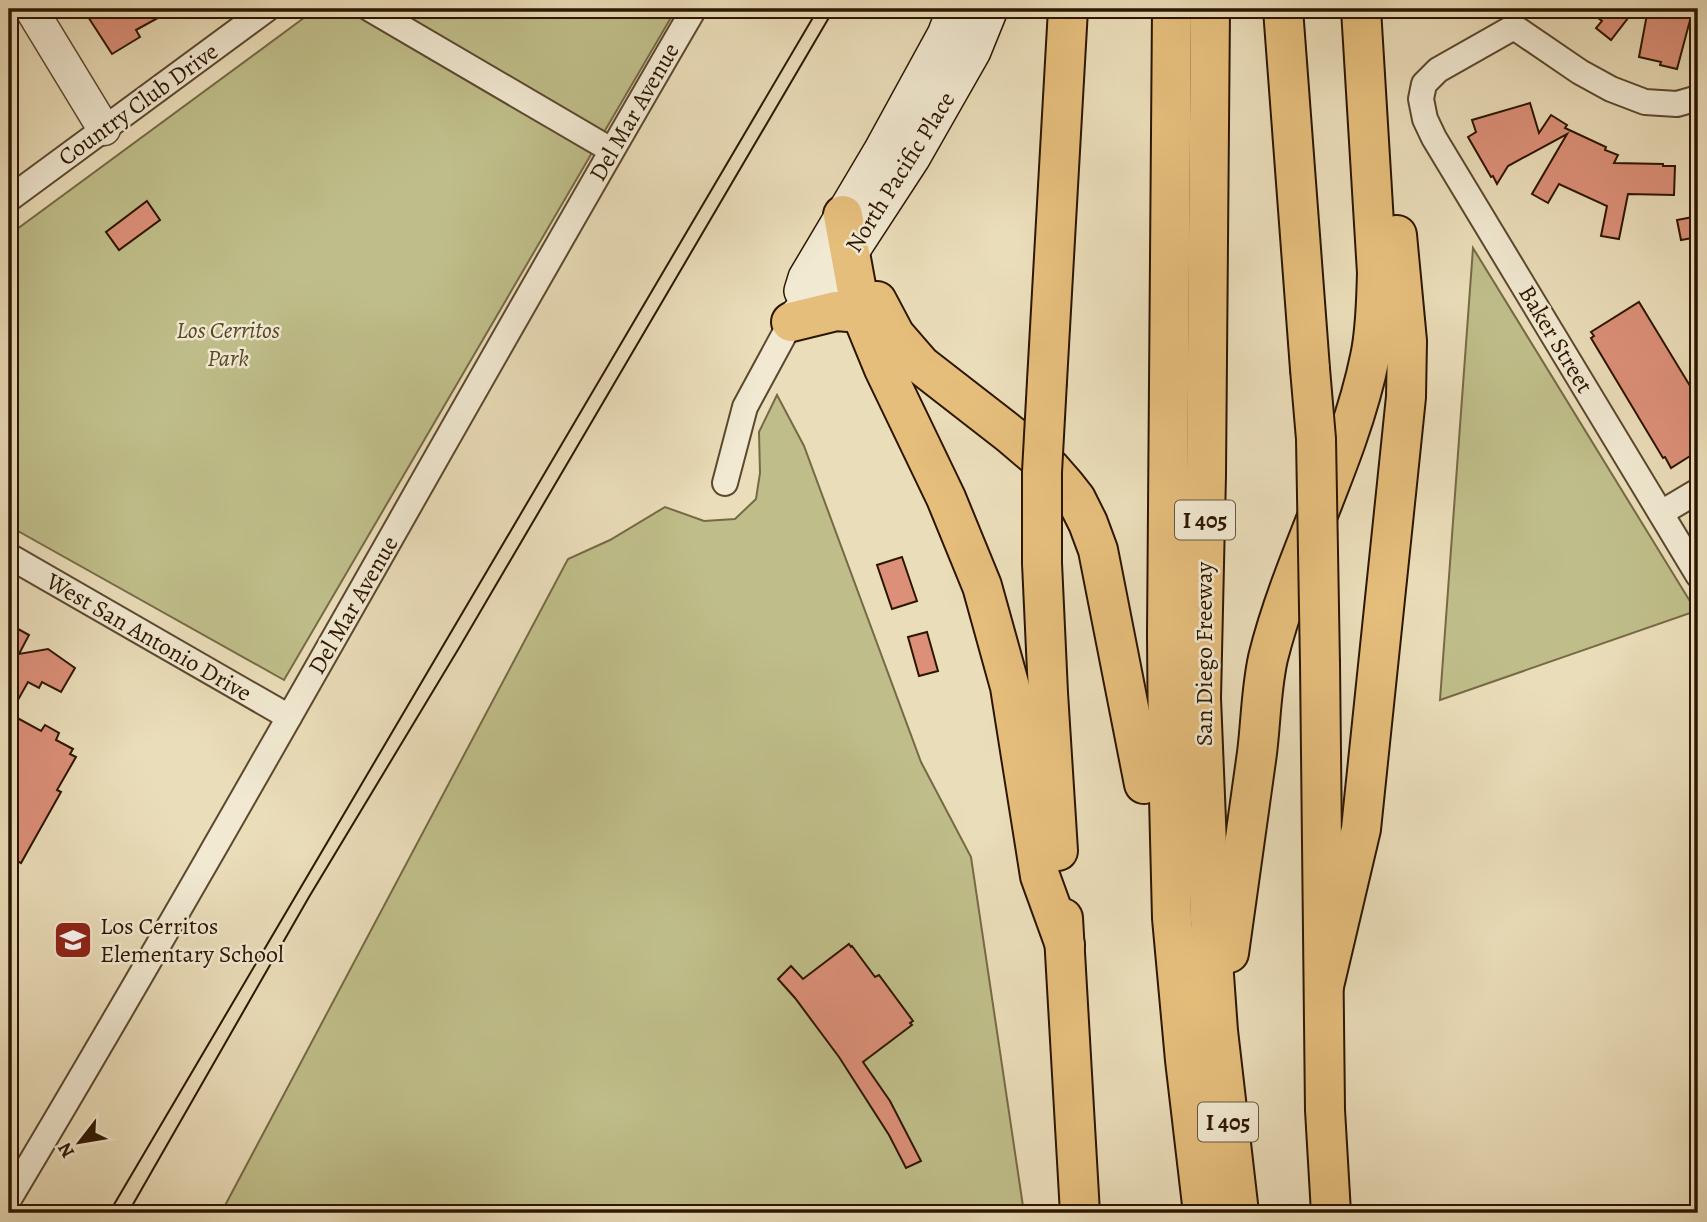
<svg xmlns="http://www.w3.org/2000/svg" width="1707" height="1222" viewBox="0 0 1707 1222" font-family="Alegreya,serif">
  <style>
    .green { fill: #bfbe8a; stroke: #766a45; stroke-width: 2 }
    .building { fill: #dc9079; stroke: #2d1600; stroke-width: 2 }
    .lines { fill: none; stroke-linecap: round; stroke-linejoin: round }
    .minor-casing { stroke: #5c482e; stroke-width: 28 }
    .tertiary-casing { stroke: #5c482e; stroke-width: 35 }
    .secondary-casing { stroke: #2d1600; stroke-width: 38 }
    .motorway-casing { stroke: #2d1600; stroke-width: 42 }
    .minor { stroke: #f1e9d2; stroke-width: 24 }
    .tertiary { stroke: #f1e9d2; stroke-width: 32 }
    .secondary { stroke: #f1e9d2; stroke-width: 35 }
    .motorway { stroke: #e5be7c; stroke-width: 38 }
    .tram { stroke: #2d1600; stroke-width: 2 }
    .motorway-bridge-casing { stroke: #2d1600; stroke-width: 42; stroke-linecap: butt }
    .motorway-bridge { stroke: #e5be7c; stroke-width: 38 }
    .labels { text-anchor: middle; stroke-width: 5; stroke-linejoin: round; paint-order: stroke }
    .shield { fill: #f1e9d2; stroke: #68553f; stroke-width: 2 }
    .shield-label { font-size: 23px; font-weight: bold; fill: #2d1600 }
    .street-label { font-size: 24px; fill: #2d1600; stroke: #f1e9d2 }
    .park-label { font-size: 24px; font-style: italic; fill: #594829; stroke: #f1e9d2 }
    .poi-label { font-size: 24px; fill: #2d1600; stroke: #f1e9d2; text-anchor: start }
  </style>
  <rect width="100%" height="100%" fill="#eaddb9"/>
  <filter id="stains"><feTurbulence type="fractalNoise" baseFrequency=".00286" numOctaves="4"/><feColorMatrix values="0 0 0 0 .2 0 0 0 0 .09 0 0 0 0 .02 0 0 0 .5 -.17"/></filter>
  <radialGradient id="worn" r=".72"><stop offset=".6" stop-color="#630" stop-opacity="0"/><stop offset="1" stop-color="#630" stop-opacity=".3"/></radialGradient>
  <!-- green -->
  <g class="green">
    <polygon points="316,9 676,9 284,680 9,526 9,235"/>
    <polygon points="1473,248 1696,611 1440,700"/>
    <polygon points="777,395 804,446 921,762 971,857 1024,1213 221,1213 568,559 610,540 665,507 704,521 735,519 756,499 760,473 759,432"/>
  </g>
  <!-- building -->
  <g class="building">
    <polygon points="83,9 174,9 136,30 140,37 112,54"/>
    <polygon points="1586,9 1635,9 1611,40 1596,28 1602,21"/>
    <polygon points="1648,9 1693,9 1677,69 1660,65 1661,62 1639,57"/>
    <polygon points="1530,103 1539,133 1551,115 1567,125 1565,128 1606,147 1605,150 1618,155 1614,163 1663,164 1663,166 1675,166 1674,195 1628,194 1619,239 1601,236 1607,206 1559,184 1548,203 1532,194 1567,134 1508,166 1497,184 1493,176 1491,177 1468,137 1476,132 1472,120"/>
    <polygon points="147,201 160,220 119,250 106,232"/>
    <polygon points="1698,216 1698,237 1681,240 1677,220"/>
    <polygon points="1639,302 1698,399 1698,451 1671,468 1665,457 1663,458 1591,338 1594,336 1591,332"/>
    <polygon points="902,557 917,601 892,609 877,565"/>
    <polygon points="9,624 29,635 19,654 48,649 75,668 61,692 42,682 39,688 28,682 10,714 41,731 45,725 59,733 56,740 73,749 70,754 76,757 57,790 61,792 21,863 9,856"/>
    <polygon points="927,632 938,671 919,676 908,637"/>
    <polygon points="849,944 851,947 852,946 875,977 879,975 913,1021 910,1023 912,1025 863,1062 890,1101 921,1161 906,1168 889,1135 839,1057 795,998 778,979 791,966 803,979"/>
  </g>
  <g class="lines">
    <!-- minor casing -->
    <g class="minor-casing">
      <g id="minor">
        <polyline points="370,9 611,150"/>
        <polyline points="1514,27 1438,70 1424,84 1421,99 1425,119 1434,138 1698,575"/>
        <polyline points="1514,27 1580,72 1611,89 1645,102 1677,104 1698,98"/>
        <polyline points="9,199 267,9"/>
        <polyline points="725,483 745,407 791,322"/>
        <polyline points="1661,513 1698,491"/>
        <polyline points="9,556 289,717"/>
        <path d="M9,1199C244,806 463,404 694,9"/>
      </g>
    </g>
    <!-- tertiary casing -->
    <g class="tertiary-casing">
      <polyline id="tertiary" points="31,9 104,129"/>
    </g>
    <!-- secondary casing -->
    <g class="secondary-casing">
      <g id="secondary">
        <polyline points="802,291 806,278 882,150 945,35 955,9"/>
        <polyline points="791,322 824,289 850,253 912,158 973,51 990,9"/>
      </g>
    </g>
    <!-- motorway casing -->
    <g class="motorway-casing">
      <g id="motorway">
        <polyline points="1172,9 1167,635 1168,757 1172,918 1185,1060 1203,1213"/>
        <polyline points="1210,9 1206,475 1201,698 1210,919 1218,1031 1239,1213"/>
        <polyline points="1283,9 1310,369"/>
        <polyline points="843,215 861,313 884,369 946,498 982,586 1010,687 1040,876 1065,945"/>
        <polyline points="877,301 895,335 921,365 1011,435 1051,469 1065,485 1076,499 1088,523 1098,550 1144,784"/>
        <polyline points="791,322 836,311 861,313 884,319"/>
        <polyline points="1047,381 1068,9"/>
        <polyline points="1042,563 1048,693 1058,851"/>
        <polyline points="1320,664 1325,1110 1331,1213"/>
        <polyline points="1063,918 1080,1213"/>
        <path d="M1229,953C1238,886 1248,820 1257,753C1261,721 1261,690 1268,658C1293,557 1349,460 1370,357C1376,330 1376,301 1377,273L1361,9"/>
        <polyline points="1324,986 1361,829 1398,474 1406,397 1407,341 1397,235"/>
      </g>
    </g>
    <!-- minor -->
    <use href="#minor" class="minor"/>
    <!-- tertiary -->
    <use href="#tertiary" class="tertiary"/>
    <!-- secondary -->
    <use href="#secondary" class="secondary"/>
    <!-- motorway -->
    <use href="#motorway" class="motorway"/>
    <!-- tram -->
    <g class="tram">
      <polyline points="109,1213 818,9"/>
      <polyline points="128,1213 309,897 459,648 834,9"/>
    </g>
    <!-- motorway-bridge casing -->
    <g class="motorway-bridge-casing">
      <g id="motorway-bridge">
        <polyline points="1310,369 1316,439 1320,664"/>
        <polyline points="1042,563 1042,472 1047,381"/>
      </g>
    </g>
    <!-- motorway-bridge -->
    <use href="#motorway-bridge" class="motorway-bridge"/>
  </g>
  <!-- icons -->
  <defs>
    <g id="school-square" transform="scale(2.0125)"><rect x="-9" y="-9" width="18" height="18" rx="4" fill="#8f2418" stroke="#f1e9d2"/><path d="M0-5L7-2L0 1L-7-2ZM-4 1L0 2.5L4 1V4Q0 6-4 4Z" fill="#fff"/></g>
  </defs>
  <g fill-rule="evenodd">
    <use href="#school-square" x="73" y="940"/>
  </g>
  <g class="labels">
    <!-- shield labels -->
    <g class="shield">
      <rect x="1175" y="500.5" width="60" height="39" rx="5"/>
      <rect x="1198" y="1102.5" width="60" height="39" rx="5"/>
    </g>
    <g class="shield-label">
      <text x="1205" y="528">I 405</text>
      <text x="1228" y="1130">I 405</text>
    </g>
    <!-- street labels -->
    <g class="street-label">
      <text transform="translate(138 104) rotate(-36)" y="8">Country Club Drive</text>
      <text transform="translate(634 112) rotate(-60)" y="8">Del Mar Avenue</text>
      <text transform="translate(900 172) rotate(-58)" y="8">North Pacific Place</text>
      <text transform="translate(1556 339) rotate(59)" y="8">Baker Street</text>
      <text transform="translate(353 605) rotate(-60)" y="8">Del Mar Avenue</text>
      <text transform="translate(149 637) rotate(30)" y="8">West San Antonio Drive</text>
      <text transform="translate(1204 654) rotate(-90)" y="8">San Diego Freeway</text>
    </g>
    <!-- park labels -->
    <g class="park-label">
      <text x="228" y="338">Los Cerritos<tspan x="228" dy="28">Park</tspan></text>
    </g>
    <!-- poi labels -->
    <g class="poi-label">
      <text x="100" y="934">Los Cerritos<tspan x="100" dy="28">Elementary School</tspan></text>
    </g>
  </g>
  <!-- margin -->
  <rect width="1707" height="1222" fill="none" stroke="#eaddb9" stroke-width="35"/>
  <rect x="10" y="10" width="1686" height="1201" fill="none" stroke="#2d1600" stroke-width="3.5"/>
  <rect x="18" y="18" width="1672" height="1187" fill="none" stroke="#2d1600" stroke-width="2"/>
  <!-- north arrow -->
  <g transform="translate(80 1142) rotate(239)" stroke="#f1e9d2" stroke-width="5" paint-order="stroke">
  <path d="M0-5L12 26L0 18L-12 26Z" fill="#2d1600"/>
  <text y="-10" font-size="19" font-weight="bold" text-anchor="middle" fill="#2d1600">N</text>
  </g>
  <rect width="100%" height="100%" filter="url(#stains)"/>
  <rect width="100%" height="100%" fill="url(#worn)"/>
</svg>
